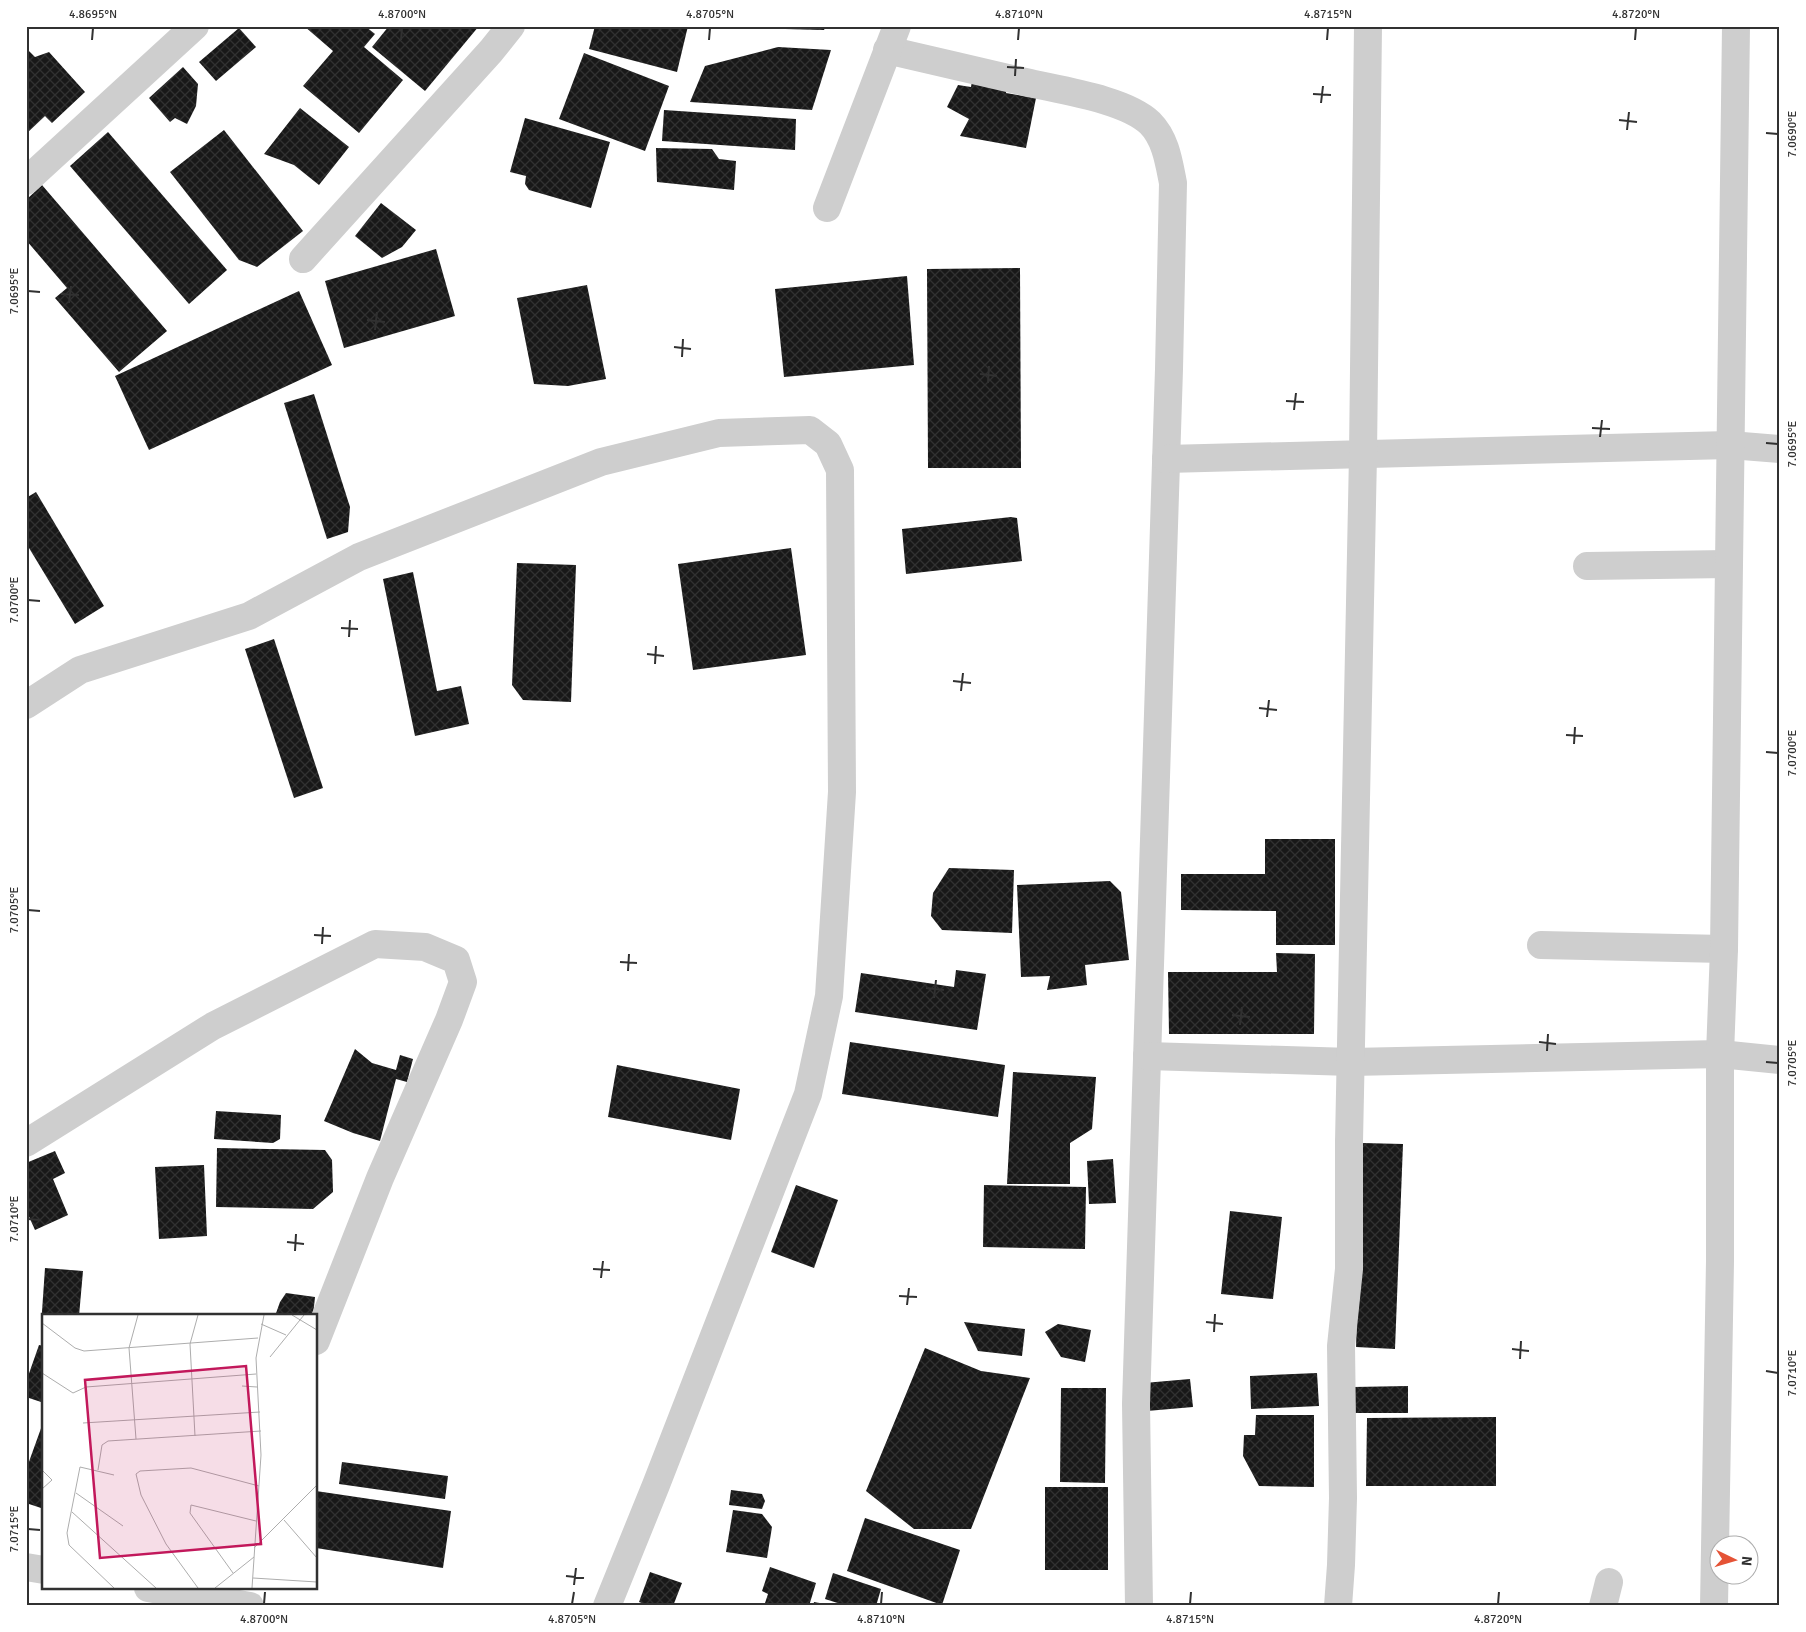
<svg xmlns="http://www.w3.org/2000/svg" width="1806" height="1632" viewBox="0 0 1806 1632" font-family="Signika,sans-serif">
  <style>
    .building { fill: url(#building-cross-hatch) }
    .lines { fill: none; stroke-linecap: round; stroke-linejoin: round }
    .minor { stroke: #cecece; stroke-width: 28 }
    .ticks { fill: none; stroke: #313131; stroke-width: 2 }
    .inset-road { fill: none; stroke: #adadad; stroke-width: 1 }
    .view { fill: #c2185b; fill-opacity: 0.15; stroke: #c2185b; stroke-width: 2.5 }
    .inset-edge { fill: none; stroke: #313131; stroke-width: 2.5 }
    .neatline { fill: none; stroke: #313131; stroke-width: 2 }
    .ticks-label { font-size: 12px; text-anchor: middle; fill: #313131 }
  </style>
  <defs>
    <pattern id="building-cross-hatch" width="8" height="8" patternUnits="userSpaceOnUse" patternTransform="scale(1.25)"><rect width="8" height="8" fill="#181818"/><path d="M0 0l8 8M0 8l8-8" fill="none" stroke="#313131"/></pattern>
  </defs>
  <rect width="100%" height="100%" fill="#fff"/>
  <!-- building -->
  <g class="building">
    <polygon points="304,26 365,26 375,34 364,47 403,80 359,133 303,86 333,51"/>
    <polygon points="389,26 479,26 425,91 372,47"/>
    <polygon points="595,26 688,26 677,72 589,49"/>
    <polygon points="781,26 826,26 824,30 785,29"/>
    <polygon points="239,28 256,47 216,81 199,62"/>
    <polygon points="778,47 831,50 812,110 690,102 705,66"/>
    <polygon points="26,48 35,57 49,52 85,92 52,123 45,116 26,134"/>
    <polygon points="584,53 669,86 645,151 559,119"/>
    <polygon points="183,67 198,84 196,106 187,124 175,118 170,122 149,98"/>
    <polygon points="973,75 1008,81 1006,93 1036,98 1026,148 960,136 969,119 947,107 958,85 971,87"/>
    <polygon points="300,108 349,147 319,185 294,165 264,154"/>
    <polygon points="664,110 796,119 795,150 662,141"/>
    <polygon points="525,118 610,142 591,208 529,190 525,184 526,176 510,172"/>
    <polygon points="224,130 303,231 257,267 239,260 170,172"/>
    <polygon points="108,132 227,270 189,304 70,166"/>
    <polygon points="656,148 712,149 719,159 736,161 734,190 657,182"/>
    <polygon points="42,185 167,331 119,372 55,298 67,288 26,240 26,200"/>
    <polygon points="381,203 416,230 402,247 382,258 355,236"/>
    <polygon points="436,249 455,316 344,348 325,281"/>
    <polygon points="1020,268 1021,468 928,468 927,269"/>
    <polygon points="907,276 914,365 784,377 775,289"/>
    <polygon points="587,285 606,379 568,386 534,384 517,298"/>
    <polygon points="299,291 332,365 149,450 115,376"/>
    <polygon points="314,394 350,507 348,532 327,539 284,403"/>
    <polygon points="36,492 104,606 75,624 26,543 26,498"/>
    <polygon points="1011,517 1017,518 1022,561 906,574 902,529"/>
    <polygon points="791,548 806,655 693,670 678,564"/>
    <polygon points="517,563 576,565 571,702 523,700 512,685"/>
    <polygon points="413,572 437,691 461,686 469,724 415,736 383,579"/>
    <polygon points="274,639 323,788 294,798 245,649"/>
    <polygon points="1265,839 1335,839 1335,945 1276,945 1276,911 1181,910 1181,874 1265,874"/>
    <polygon points="949,868 1014,870 1012,933 942,930 931,916 933,893"/>
    <polygon points="1110,881 1121,892 1129,960 1085,965 1087,985 1047,990 1050,976 1021,977 1017,885"/>
    <polygon points="1276,953 1315,954 1314,1034 1169,1034 1168,972 1277,972"/>
    <polygon points="956,970 986,974 977,1030 855,1012 861,973 954,987"/>
    <polygon points="850,1042 1005,1065 998,1117 842,1094"/>
    <polygon points="355,1049 372,1063 396,1070 400,1055 413,1059 407,1082 396,1079 380,1141 353,1133 324,1121"/>
    <polygon points="617,1065 740,1089 731,1140 608,1117"/>
    <polygon points="1013,1072 1096,1077 1092,1129 1070,1143 1070,1184 1007,1184"/>
    <polygon points="216,1111 281,1115 280,1139 273,1143 214,1139"/>
    <polygon points="1363,1143 1403,1144 1395,1349 1356,1347"/>
    <polygon points="217,1148 325,1150 332,1160 333,1192 313,1209 216,1207"/>
    <polygon points="55,1151 65,1173 53,1179 68,1215 35,1230 26,1210 26,1163"/>
    <polygon points="1113,1159 1116,1203 1089,1204 1087,1161"/>
    <polygon points="204,1165 207,1236 159,1239 155,1167"/>
    <polygon points="796,1185 838,1200 814,1268 771,1252"/>
    <polygon points="984,1185 1086,1187 1085,1249 983,1247"/>
    <polygon points="1230,1211 1282,1217 1273,1299 1221,1294"/>
    <polygon points="45,1268 83,1271 79,1316 44,1316 44,1328 41,1326"/>
    <polygon points="286,1293 315,1297 313,1316 275,1316 280,1302"/>
    <polygon points="964,1322 1025,1329 1022,1356 978,1351"/>
    <polygon points="1058,1324 1091,1330 1085,1362 1061,1357 1045,1332"/>
    <polygon points="39,1345 44,1346 44,1403 26,1397 26,1382"/>
    <polygon points="925,1348 981,1371 1030,1378 971,1529 914,1529 866,1491"/>
    <polygon points="1317,1373 1319,1406 1251,1409 1250,1376"/>
    <polygon points="1190,1379 1193,1407 1147,1411 1144,1383"/>
    <polygon points="1408,1386 1408,1413 1353,1413 1353,1387"/>
    <polygon points="1061,1388 1106,1388 1105,1483 1060,1482"/>
    <polygon points="1256,1415 1314,1415 1314,1487 1259,1486 1243,1456 1244,1435 1255,1435"/>
    <polygon points="1496,1417 1496,1486 1366,1486 1367,1418"/>
    <polygon points="44,1420 44,1509 26,1503 26,1470"/>
    <polygon points="342,1462 448,1476 445,1499 339,1484"/>
    <rect x="1045" y="1487" width="63" height="83"/>
    <polygon points="731,1490 762,1494 765,1501 762,1509 729,1505"/>
    <polygon points="316,1491 451,1511 443,1568 316,1548"/>
    <polygon points="733,1510 762,1514 772,1527 767,1558 726,1552"/>
    <polygon points="865,1518 960,1550 942,1605 847,1571"/>
    <polygon points="770,1567 816,1583 809,1606 764,1606 768,1594 762,1591"/>
    <polygon points="650,1572 682,1583 673,1606 650,1606 639,1602"/>
    <polygon points="833,1573 881,1589 876,1606 847,1606 825,1599"/>
    <polygon points="814,1602 831,1605 831,1606 813,1606"/>
  </g>
  <g class="lines">
    <!-- minor -->
    <g class="minor">
      <path d="M887,50C933,61 979,71 1025,82C1059,90 1125,99 1150,123C1166,139 1169,163 1173,183L1169,369L1136,1404L1139,1606"/>
      <polyline points="26,181 195,26"/>
      <polyline points="827,208 897,26"/>
      <polyline points="303,259 491,51 511,26"/>
      <polyline points="1166,459 1730,445 1780,449"/>
      <polyline points="1587,566 1728,564"/>
      <polyline points="26,705 80,670 249,616 359,557 601,462 719,433 810,430 828,444 840,470 842,792 829,996 808,1094 656,1485 607,1606"/>
      <polyline points="1541,945 1724,949"/>
      <polyline points="1147,1056 1351,1062 1720,1054 1780,1060"/>
      <polyline points="26,1143 213,1026 375,944 425,947 456,960 463,982 449,1020 380,1178 316,1341"/>
      <polyline points="26,1567 44,1570"/>
      <polyline points="148,1588 250,1606"/>
      <polyline points="1338,1606 1341,1565 1343,1498 1341,1346 1349,1269 1349,1142 1363,455 1368,26"/>
      <polyline points="1603,1606 1609,1582"/>
      <polyline points="1714,1606 1720,1261 1720,1054 1724,949 1736,26"/>
    </g>
  </g>
  <!-- ticks -->
  <path class="ticks" d="M92,40L93,28M401,40L402,28M709,40L710,28M1018,40L1019,28M1327,40L1328,28M1635,40L1636,28M1007,67L1024,68M1015,76L1016,59M1313,94L1331,95M1321,103L1323,86M1619,120L1637,122M1627,130L1629,112M1766,133L1778,134M28,291L40,292M61,294L79,295M69,303L71,286M367,320L385,322M375,330L377,312M674,347L691,349M682,357L683,339M980,374L997,376M988,383L989,366M1286,401L1304,402M1294,410L1296,393M1592,428L1610,429M1600,437L1602,420M1766,443L1778,444M28,600L40,601M341,628L358,629M349,637L350,620M647,654L664,656M655,664L656,646M953,681L971,683M961,691L963,673M1259,708L1277,710M1267,717L1269,700M1566,735L1583,736M1574,744L1575,727M1766,752L1778,753M28,910L40,911M314,935L331,936M322,944L323,927M620,962L637,963M628,971L629,954M926,988L944,990M934,998L936,980M1232,1015L1250,1017M1240,1025L1242,1007M1539,1042L1556,1044M1547,1051L1548,1034M1766,1062L1778,1063M28,1219L40,1220M287,1242L304,1244M295,1251L296,1234M593,1269L610,1270M601,1278L603,1261M899,1296L917,1297M907,1305L909,1288M1206,1322L1223,1324M1214,1332L1215,1314M1512,1349L1529,1351M1520,1359L1521,1341M1766,1371L1778,1373M28,1529L40,1530M566,1576L584,1578M574,1585L576,1568M264,1604L265,1592M572,1604L574,1592M881,1604L882,1592M1190,1604L1191,1592M1498,1604L1499,1592"/>
  <!-- overview -->
  <g transform="translate(42 1314)">
    <rect width="275" height="275" fill="#fff"/>
    <path class="inset-road" d="M250,1L275,16M0,9L33,34L42,37L216,24M219,10L244,21M228,43L262,1M0,59L31,79L44,73L214,60M200,72L215,73M41,109L218,98M153,122L148,30L156,1M94,125L87,34L96,1M0,156L10,166L0,175M56,156L60,131L66,127L219,117M34,179L81,212M30,198L114,274M242,206L275,244M212,234L275,171M191,259L148,199L149,191L214,207M211,264L275,268M72,274L27,231L25,219L38,153L72,161M156,274L124,230L99,181L94,160L98,157L149,154L217,172M173,274L212,243M210,274L219,141L214,44L222,1"/>
    <path class="view" d="M204,52L219,230L58,244L43,66Z"/>
    <rect width="275" height="275" class="inset-edge"/>
  </g>
  <!-- border -->
  <rect width="1806" height="1632" fill="none" stroke="#ffffff" stroke-width="55"/>
  <!-- north arrow -->
  <g transform="translate(1734 1560) rotate(95)"><circle r="24" fill="#ffffff" stroke="#adadad"/>
  <path d="M0-4L9 19L0 12L-9 19Z" fill="#e55336"/>
  <text y="-8" font-size="14" font-weight="bold" text-anchor="middle" fill="#313131">N</text>
  </g>
  <rect x="28" y="28" width="1750" height="1576" class="neatline"/>
  <g class="ticks-label">
    <text x="93" y="18">4.8695°N</text>
    <text x="402" y="18">4.8700°N</text>
    <text x="710" y="18">4.8705°N</text>
    <text x="1019" y="18">4.8710°N</text>
    <text x="1328" y="18">4.8715°N</text>
    <text x="1636" y="18">4.8720°N</text>
    <text transform="translate(1792 134) rotate(-90)" y="4">7.0690°E</text>
    <text transform="translate(14 291) rotate(-90)" y="4">7.0695°E</text>
    <text transform="translate(1792 444) rotate(-90)" y="4">7.0695°E</text>
    <text transform="translate(14 600) rotate(-90)" y="4">7.0700°E</text>
    <text transform="translate(1792 753) rotate(-90)" y="4">7.0700°E</text>
    <text transform="translate(14 910) rotate(-90)" y="4">7.0705°E</text>
    <text transform="translate(1792 1063) rotate(-90)" y="4">7.0705°E</text>
    <text transform="translate(14 1219) rotate(-90)" y="4">7.0710°E</text>
    <text transform="translate(1792 1373) rotate(-90)" y="4">7.0710°E</text>
    <text transform="translate(14 1529) rotate(-90)" y="4">7.0715°E</text>
    <text x="264" y="1623">4.8700°N</text>
    <text x="572" y="1623">4.8705°N</text>
    <text x="881" y="1623">4.8710°N</text>
    <text x="1190" y="1623">4.8715°N</text>
    <text x="1498" y="1623">4.8720°N</text>
  </g>
</svg>
